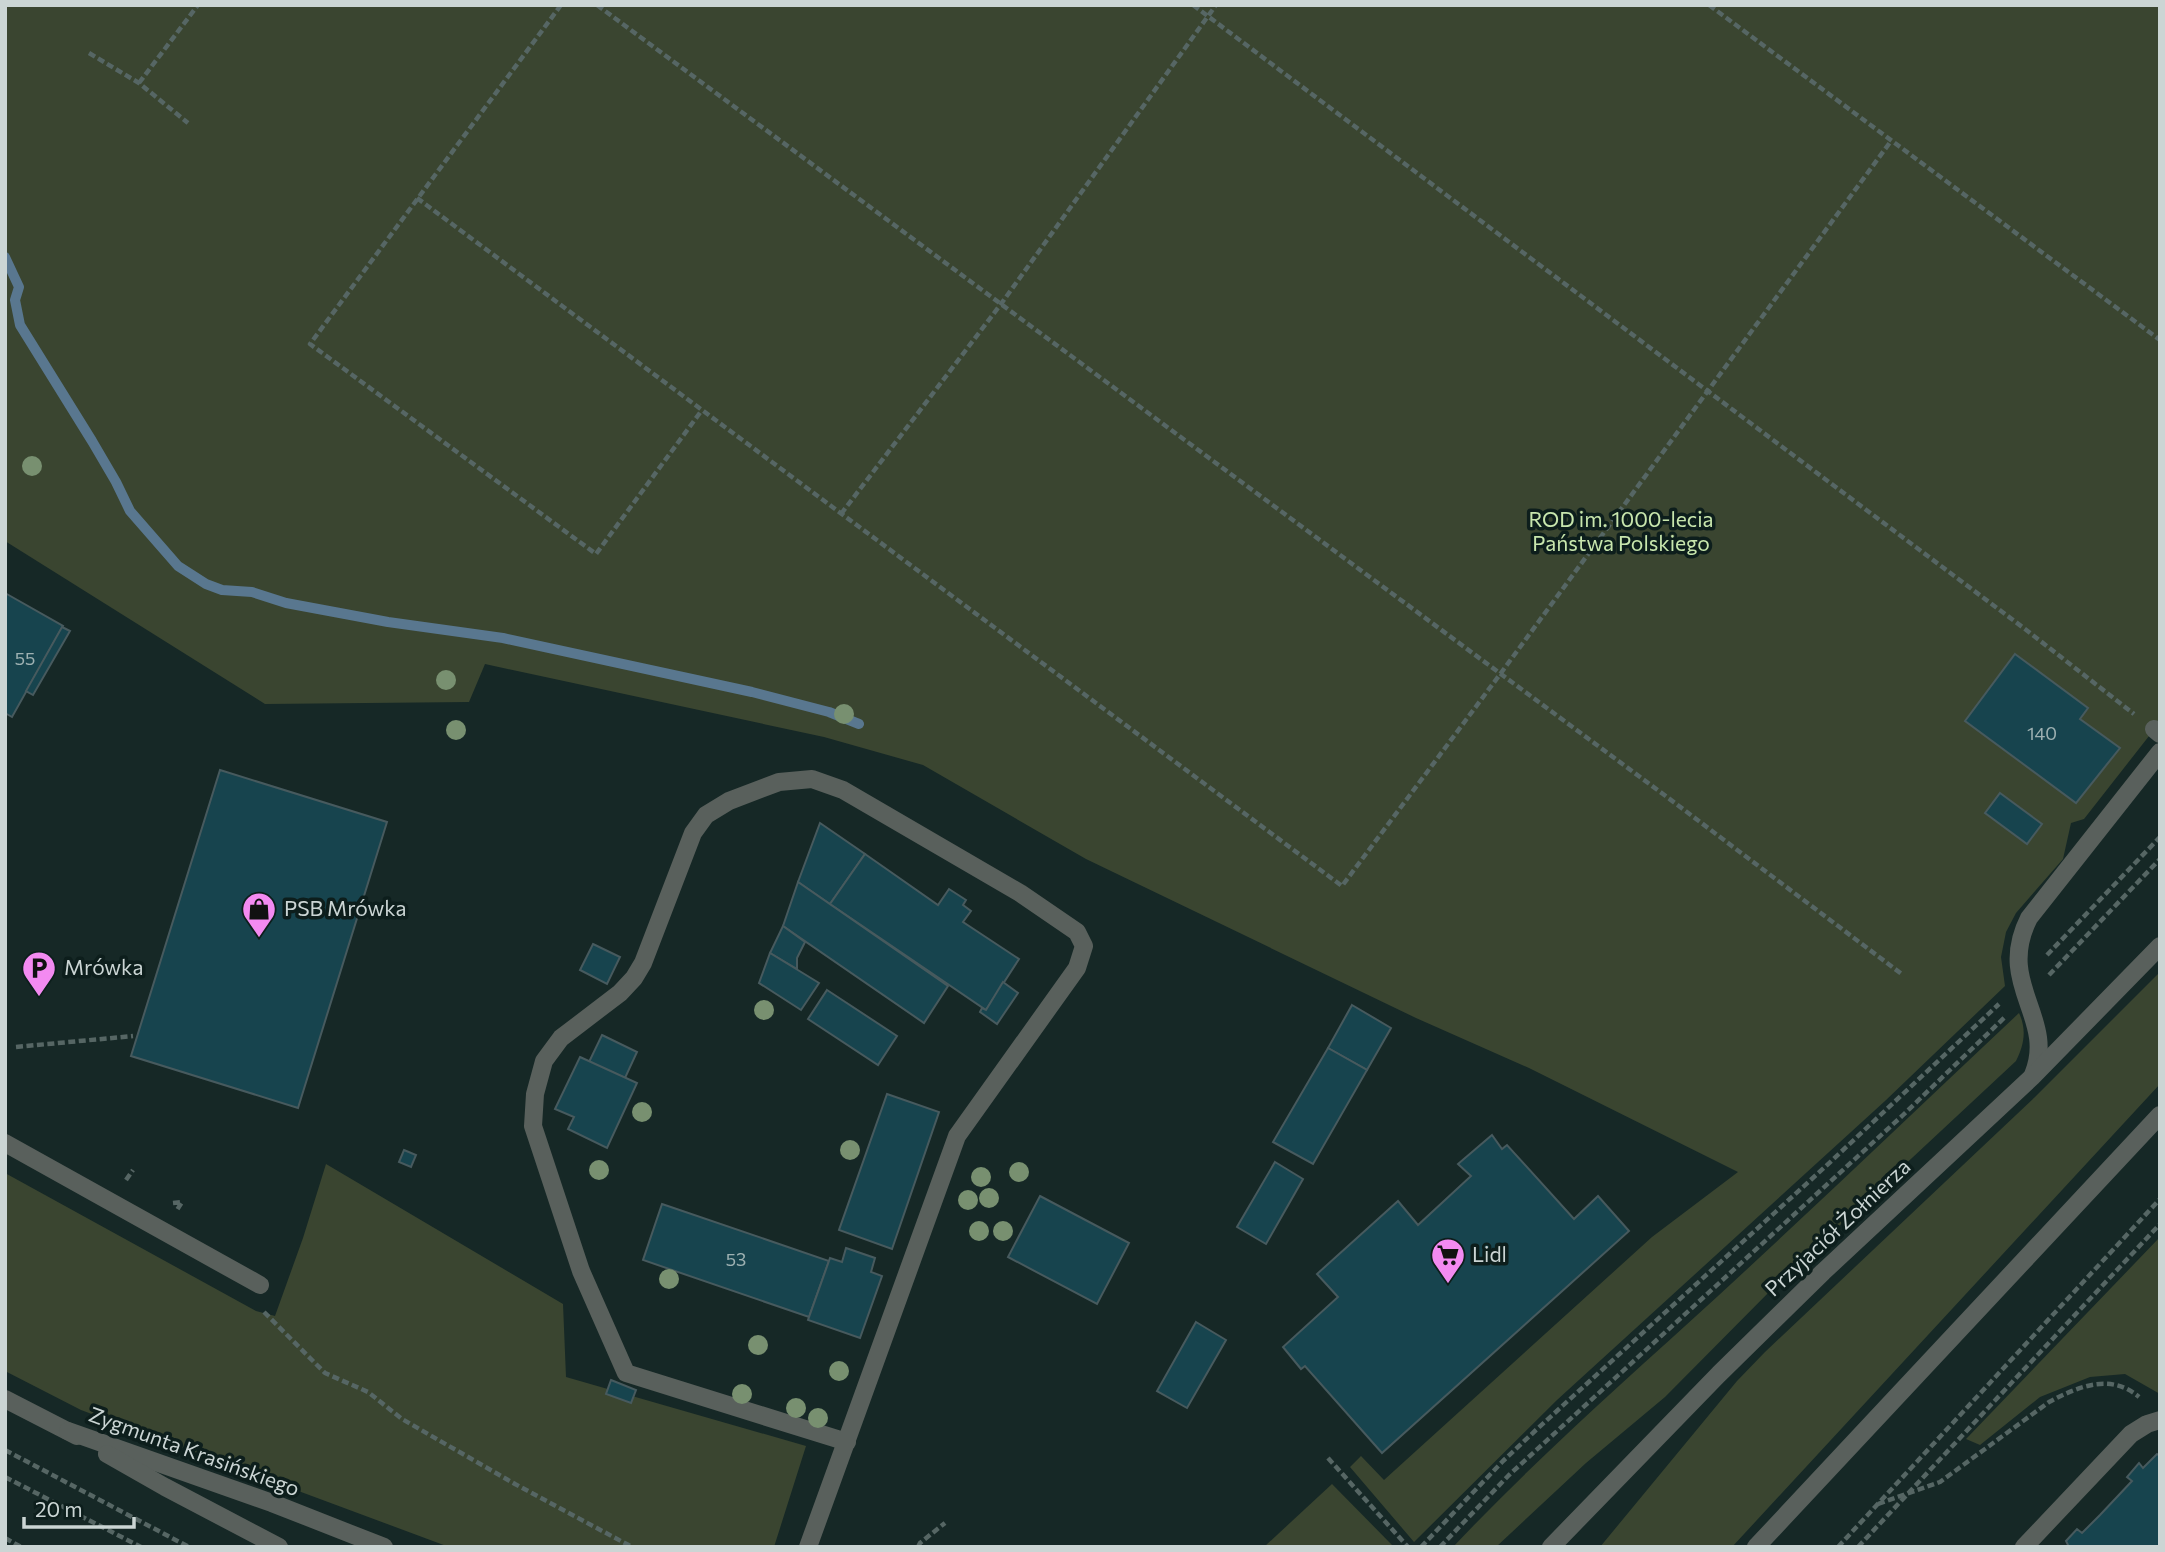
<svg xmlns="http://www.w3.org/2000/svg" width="2165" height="1552" viewBox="0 0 2165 1552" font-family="Commissioner,sans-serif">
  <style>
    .green { fill: #3a4530 }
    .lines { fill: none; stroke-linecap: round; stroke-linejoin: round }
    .stream { stroke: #59778f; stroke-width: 10 }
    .building { fill: #17444e; stroke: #475a5e; stroke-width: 2 }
    .path { stroke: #566664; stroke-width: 4.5; stroke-dasharray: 7 3.5; stroke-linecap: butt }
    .minor { stroke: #59605c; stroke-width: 18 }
    .tree { fill: #789070 }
    .labels { text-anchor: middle; stroke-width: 7; stroke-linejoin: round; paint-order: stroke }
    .number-label { font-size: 18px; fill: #9eb1b2 }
    .park-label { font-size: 21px; fill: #c8e6ad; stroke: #0d1e1c }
    .poi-label { font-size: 21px; fill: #cbd5d4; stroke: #0d1e1c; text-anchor: start }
    .street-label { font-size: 21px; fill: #cbd5d4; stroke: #0d1e1c }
  </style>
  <rect width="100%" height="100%" fill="#162826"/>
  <!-- green -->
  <g class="green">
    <polygon points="5,5 2160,5 2160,722 2084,819 2071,823 2063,859 2016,913 2006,932 2001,957 2005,986 1885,1101 1557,1400 1414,1542 1350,1467 1361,1456 1384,1480 1652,1237 1738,1172 1529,1068 1416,1018 1086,859 923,765 824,737 485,664 469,702 265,704 5,541"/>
    <polygon points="2160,972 2160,1084 1732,1547 1600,1547 1737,1381 1765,1352 2035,1097"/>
    <path d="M2019,1013C2027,1030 2024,1045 2016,1061L1779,1282L1665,1397L1586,1463L1496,1547H1453C1537,1458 1628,1378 1718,1296C1819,1203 1919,1107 2019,1013Z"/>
    <polygon points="326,1164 563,1304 566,1377 806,1446 774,1547 449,1547 81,1410 5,1371 5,1173 256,1311 275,1316 303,1238"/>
    <polygon points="2160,1237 2160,1394 2125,1374 2090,1377 2040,1397 1980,1445 1966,1439"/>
    <polygon points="1332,1484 1394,1547 1264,1547"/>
  </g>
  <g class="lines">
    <!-- stream -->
    <polyline class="stream" points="5,257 19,287 15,300 20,325 92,441 116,482 130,511 178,566 206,584 222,590 252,592 286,603 388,622 503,638 752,692 829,712 859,724"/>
  </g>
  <!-- building -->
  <g class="building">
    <polygon points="5,593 63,626 12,717 5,713"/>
    <polygon points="62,627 70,631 33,695 26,691"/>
    <polygon points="2015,654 2088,708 2080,719 2120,748 2076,803 1965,721"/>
    <polygon points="220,770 387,822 298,1108 131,1056"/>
    <polygon points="2000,793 2042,824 2027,844 1985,813"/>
    <polygon points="820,823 865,854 830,904 798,882"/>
    <polygon points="865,854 938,905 949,889 966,900 963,905 971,911 963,922 1019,959 986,1010 830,904"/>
    <polygon points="798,882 948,986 924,1023 783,926"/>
    <polygon points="783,926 805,942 797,958 797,969 770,953"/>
    <polygon points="593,944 620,957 607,984 580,970"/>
    <polygon points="770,953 819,983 801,1010 759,983"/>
    <polygon points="1003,982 1018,993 997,1024 980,1012 982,1008 986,1010"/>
    <polygon points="827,990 897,1036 878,1065 808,1019"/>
    <polygon points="1352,1005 1391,1028 1367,1070 1328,1048"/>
    <polygon points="602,1035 637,1052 625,1078 589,1062"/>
    <polygon points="1328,1048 1367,1070 1313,1164 1273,1142"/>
    <polygon points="580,1057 637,1083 607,1148 568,1129 574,1117 555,1109"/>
    <polygon points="887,1094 939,1112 892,1249 839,1230"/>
    <polygon points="1492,1135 1502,1149 1507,1145 1574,1219 1598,1196 1629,1231 1382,1453 1305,1366 1301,1369 1283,1347 1338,1297 1317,1274 1398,1201 1418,1225 1471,1176 1458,1164"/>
    <polygon points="404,1150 416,1155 411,1167 399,1162"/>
    <polygon points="1275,1162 1303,1179 1266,1244 1237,1227"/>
    <polygon points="1040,1196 1129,1243 1097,1304 1008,1257"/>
    <polygon points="662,1204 829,1261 809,1317 643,1260"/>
    <polygon points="846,1248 875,1258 871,1272 882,1276 860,1338 808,1320 830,1258 842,1262"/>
    <polygon points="1196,1322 1226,1340 1187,1408 1157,1391"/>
    <polygon points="611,1380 636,1390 631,1403 606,1394"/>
    <polygon points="2157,1454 2160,1456 2159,1547 2069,1547 2066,1541 2077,1529 2082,1533 2100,1515 2132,1481 2127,1477 2139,1463 2143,1468"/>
  </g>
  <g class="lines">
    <!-- path -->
    <g class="path">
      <polyline points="561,5 310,344 596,554 702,410"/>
      <polyline points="597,5 1663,794 1903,975"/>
      <polyline points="1193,5 2025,629 2134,714"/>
      <polyline points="1709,5 2160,340"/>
      <polyline points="89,53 139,83 188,123"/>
      <polyline points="139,83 198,5"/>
      <polyline points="417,198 1342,886 1501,673 1891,141"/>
      <polyline points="841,514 1001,304 1216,5"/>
      <polyline points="2047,955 2160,837"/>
      <polyline points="2049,975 2160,859"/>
      <polyline points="16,1047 133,1036"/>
      <polyline points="126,1180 133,1170"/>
      <polyline points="173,1203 182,1202 177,1210"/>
      <polyline points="264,1312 325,1373 368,1392 402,1419 515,1484 632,1547"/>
      <polyline points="5,1450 189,1547"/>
      <polyline points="1328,1458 1408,1547"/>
      <polyline points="5,1477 141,1547"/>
      <path d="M1878,1504L1940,1482L2049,1402C2079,1386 2111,1373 2139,1397"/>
      <polyline points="5,1538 21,1547"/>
      <polyline points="918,1547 920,1543 945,1523"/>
      <polyline points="1421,1547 1503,1461 1536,1430 1826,1166 1999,1004"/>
      <polyline points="1440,1547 1509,1475 1902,1116 2005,1017"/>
      <polyline points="1838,1547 2160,1199"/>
      <polyline points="1858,1547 2160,1224"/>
    </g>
    <!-- minor -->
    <g class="minor">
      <polyline points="2154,729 2160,734"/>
      <path d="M2033,1075C2057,1017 1995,985 2029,918L2160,752"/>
      <polyline points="5,1143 260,1285"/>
      <polyline points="5,1399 77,1436"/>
      <polyline points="68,1431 272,1503 384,1547"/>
      <polyline points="107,1454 165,1487 279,1547"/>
      <polyline points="808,1547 957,1136 1077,968 1084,946 1077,932 1020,893 843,790 812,779 779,782 729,801 706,815 693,833 643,963 634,978 620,993 561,1038 544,1061 535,1094 533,1126 581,1271 626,1373 847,1442"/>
      <polyline points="1551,1547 1719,1374 1823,1272 2032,1077 2160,946"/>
      <polyline points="1756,1547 2160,1115"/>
      <polyline points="2024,1547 2131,1434 2147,1424 2160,1420"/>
    </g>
  </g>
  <!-- trees -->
  <g class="tree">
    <circle cx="32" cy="466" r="10"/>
    <circle cx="446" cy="680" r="10"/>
    <circle cx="844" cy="714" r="10"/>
    <circle cx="456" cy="730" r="10"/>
    <circle cx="764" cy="1010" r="10"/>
    <circle cx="642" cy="1112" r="10"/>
    <circle cx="850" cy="1150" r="10"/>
    <circle cx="599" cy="1170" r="10"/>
    <circle cx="1019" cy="1172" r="10"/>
    <circle cx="981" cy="1177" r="10"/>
    <circle cx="989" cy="1198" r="10"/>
    <circle cx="968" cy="1200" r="10"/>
    <circle cx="979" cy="1231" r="10"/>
    <circle cx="1003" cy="1231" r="10"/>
    <circle cx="669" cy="1279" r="10"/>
    <circle cx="758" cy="1345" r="10"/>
    <circle cx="839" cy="1371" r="10"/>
    <circle cx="742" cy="1394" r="10"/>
    <circle cx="796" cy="1408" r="10"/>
    <circle cx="818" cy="1418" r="10"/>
  </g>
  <!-- icons -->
  <defs>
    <g id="shop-pin" transform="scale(1.75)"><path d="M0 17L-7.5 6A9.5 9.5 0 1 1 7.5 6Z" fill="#f38af1" stroke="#0d1e1c"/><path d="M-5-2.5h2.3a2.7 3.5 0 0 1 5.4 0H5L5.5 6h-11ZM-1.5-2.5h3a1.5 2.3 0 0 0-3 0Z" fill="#111"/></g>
    <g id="parking-pin" transform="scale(1.75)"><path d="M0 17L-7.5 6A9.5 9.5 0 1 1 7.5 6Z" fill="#f38af1" stroke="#0d1e1c"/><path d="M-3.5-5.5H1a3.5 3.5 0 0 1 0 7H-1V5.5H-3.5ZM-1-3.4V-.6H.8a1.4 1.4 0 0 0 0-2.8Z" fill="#111"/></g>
    <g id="supermarket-pin" transform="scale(1.75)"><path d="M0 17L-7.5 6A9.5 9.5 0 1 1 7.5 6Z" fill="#f38af1" stroke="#0d1e1c"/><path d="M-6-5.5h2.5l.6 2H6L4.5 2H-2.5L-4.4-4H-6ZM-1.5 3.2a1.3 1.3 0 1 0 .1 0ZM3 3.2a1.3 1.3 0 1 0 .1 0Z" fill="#111"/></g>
  </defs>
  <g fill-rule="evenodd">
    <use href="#shop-pin" x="259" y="909"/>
    <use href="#parking-pin" x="39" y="968"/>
    <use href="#supermarket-pin" x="1448" y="1255"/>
  </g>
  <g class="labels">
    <!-- number labels -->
    <g class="number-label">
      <text x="25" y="665">55</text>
      <text x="2042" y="740">140</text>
      <text x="736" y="1266">53</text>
    </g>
    <!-- park labels -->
    <g class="park-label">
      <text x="1621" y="527">ROD im. 1000-lecia<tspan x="1621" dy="24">Państwa Polskiego</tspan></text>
    </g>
    <!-- poi labels -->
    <g class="poi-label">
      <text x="284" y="916">PSB Mrówka</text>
      <text x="64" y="975">Mrówka</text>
      <text x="1472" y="1262">Lidl</text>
    </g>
    <!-- street labels -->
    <g class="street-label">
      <text transform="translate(1838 1228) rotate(-43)" y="7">Przyjaciół Żołnierza</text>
      <text transform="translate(194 1452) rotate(20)" y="7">Zygmunta Krasińskiego</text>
    </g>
  </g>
  <!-- border -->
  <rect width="2165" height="1552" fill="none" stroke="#cbd5d4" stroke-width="14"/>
  <!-- scale -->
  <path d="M24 1517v10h110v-10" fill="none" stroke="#cbd5d4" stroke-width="3.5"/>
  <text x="35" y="1517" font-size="21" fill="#cbd5d4" stroke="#0d1e1c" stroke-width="5" paint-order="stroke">20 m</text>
</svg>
